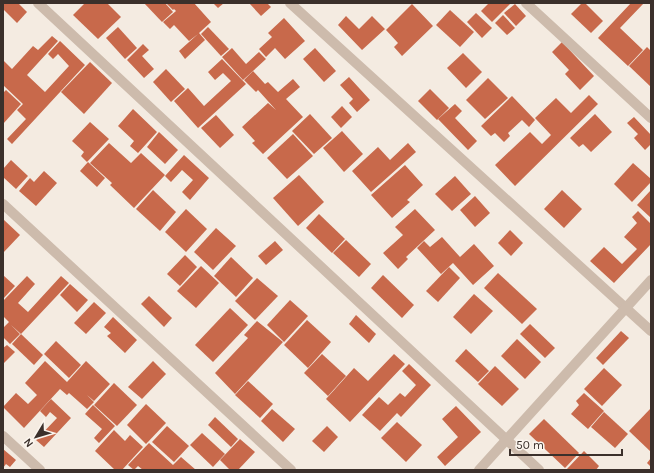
<svg xmlns="http://www.w3.org/2000/svg" width="654" height="473" viewBox="0 0 654 473" font-family="Karla,sans-serif">
  <style>
    .building { fill: #c8694b }
    .lines { fill: none; stroke-linecap: round; stroke-linejoin: round }
    .street { stroke: #cdbbac; stroke-width: 10 }
  </style>
  <rect width="100%" height="100%" fill="#f4ebe1"/>
  <!-- building -->
  <g class="building">
    <polygon points="4,3 18,3 27,12 17,23 3,9"/>
    <polygon points="85,3 107,3 121,17 98,39 73,15"/>
    <polygon points="144,3 165,3 173,12 162,22"/>
    <polygon points="166,3 194,3 211,22 199,33 205,40 185,59 179,51 198,34 189,41 174,25 170,29 163,22 176,11 174,9 173,10"/>
    <polygon points="213,3 224,3 218,8"/>
    <polygon points="249,3 267,3 271,7 261,16"/>
    <polygon points="489,3 511,3 492,22 481,11"/>
    <polygon points="582,3 585,3 603,21 591,33 571,14"/>
    <polygon points="631,3 644,3 620,28 643,50 628,66 598,38"/>
    <polygon points="412,4 433,26 402,56 394,47 398,43 386,30"/>
    <polygon points="515,4 526,16 516,26 504,13"/>
    <polygon points="450,10 474,32 460,47 436,25"/>
    <polygon points="476,13 492,28 482,38 467,22"/>
    <polygon points="503,15 515,28 507,35 495,23"/>
    <polygon points="346,16 359,29 372,16 385,29 362,50 338,25"/>
    <polygon points="284,18 305,41 285,59 275,48 266,57 259,49 272,37 268,33"/>
    <polygon points="118,27 137,48 125,59 106,38"/>
    <polygon points="208,27 229,49 221,56 201,34"/>
    <polygon points="52,36 58,41 27,75 45,92 69,66 58,54 53,59 48,54 60,41 85,65 12,144 7,139 26,119 17,110 23,104 3,85 3,60 12,69 33,46 38,50"/>
    <polygon points="562,42 594,76 580,90 565,74 569,70 552,52"/>
    <polygon points="143,44 149,50 142,56 154,69 144,78 127,60"/>
    <polygon points="647,47 651,51 651,87 629,66"/>
    <polygon points="232,48 246,64 259,52 266,59 243,80 222,57"/>
    <polygon points="315,48 336,71 324,82 303,59"/>
    <polygon points="463,53 482,72 466,88 447,68"/>
    <polygon points="222,59 246,84 198,128 174,101 188,88 204,106 231,81 223,73 215,80 208,72"/>
    <polygon points="90,62 112,83 84,114 61,92"/>
    <polygon points="166,69 185,89 171,102 153,82"/>
    <polygon points="253,71 265,84 268,82 278,92 293,79 300,87 286,99 303,117 263,154 252,143 255,141 242,127 268,103 276,110 258,90 256,92 244,80"/>
    <polygon points="349,77 370,100 357,112 349,103 353,99 340,85"/>
    <polygon points="488,78 508,98 485,119 466,100"/>
    <polygon points="430,89 449,108 437,120 418,101"/>
    <polygon points="6,90 21,104 3,124 3,93"/>
    <polygon points="589,95 598,104 515,186 495,165 530,132 542,144 551,135 535,118 556,98 571,113"/>
    <polygon points="512,96 535,120 529,127 522,120 508,133 510,136 504,142 495,133 491,136 481,126"/>
    <polygon points="455,104 462,111 455,118 477,141 468,150 438,119"/>
    <polygon points="342,106 352,117 341,128 331,117"/>
    <polygon points="133,109 157,132 138,153 130,146 134,141 118,126"/>
    <polygon points="310,114 332,138 314,154 292,131"/>
    <polygon points="595,114 612,132 591,152 583,144 579,147 570,138"/>
    <polygon points="216,115 234,135 220,148 201,128"/>
    <polygon points="634,117 651,135 651,144 645,150 634,138 638,134 627,123"/>
    <polygon points="90,122 109,139 87,162 81,156 84,152 72,141"/>
    <polygon points="342,131 363,154 344,172 323,148"/>
    <polygon points="159,132 178,150 165,164 147,147"/>
    <polygon points="293,134 313,156 287,179 267,158"/>
    <polygon points="109,143 131,163 141,153 165,175 134,208 110,185 122,173 112,183 90,163"/>
    <polygon points="408,143 416,152 371,192 352,171 378,147 390,160"/>
    <polygon points="184,155 209,178 190,200 182,192 193,180 182,170 171,182 165,176"/>
    <polygon points="11,160 28,176 16,189 3,177 3,169"/>
    <polygon points="88,162 105,178 97,187 80,171"/>
    <polygon points="633,163 651,179 651,182 632,202 614,184"/>
    <polygon points="405,165 423,185 407,200 410,202 392,218 371,195"/>
    <polygon points="44,171 57,183 36,206 19,191 30,178 34,182"/>
    <polygon points="299,175 324,202 298,226 273,198"/>
    <polygon points="455,176 471,194 452,211 435,194"/>
    <polygon points="153,190 176,212 160,231 136,209"/>
    <polygon points="562,190 582,209 564,228 544,209"/>
    <polygon points="651,190 651,218 637,205"/>
    <polygon points="475,196 490,213 475,227 460,210"/>
    <polygon points="186,209 207,229 186,252 165,232"/>
    <polygon points="415,209 435,230 406,257 408,259 398,269 383,253 403,235 395,227"/>
    <polygon points="638,211 651,224 651,244 614,283 590,261 604,247 622,264 637,249 624,237 637,223 632,217"/>
    <polygon points="319,214 345,239 332,253 306,228"/>
    <polygon points="3,219 20,235 3,253"/>
    <polygon points="216,228 236,246 213,270 194,252"/>
    <polygon points="510,230 523,243 511,256 498,243"/>
    <polygon points="442,237 460,257 474,244 494,266 473,285 453,263 441,274 417,248 424,241 430,247"/>
    <polygon points="346,240 371,264 359,277 333,253"/>
    <polygon points="275,241 283,250 266,265 258,256"/>
    <polygon points="185,255 197,267 180,286 167,274"/>
    <polygon points="231,257 253,278 236,297 214,276"/>
    <polygon points="201,266 219,283 196,308 177,291"/>
    <polygon points="449,267 460,278 438,302 426,291"/>
    <polygon points="498,273 537,309 522,324 484,288"/>
    <polygon points="3,275 15,286 3,299"/>
    <polygon points="383,275 414,305 402,318 371,288"/>
    <polygon points="27,276 35,284 18,303 28,312 61,276 69,283 21,334 11,325 20,334 10,344 3,337 3,328 9,322 3,316 3,301"/>
    <polygon points="257,278 278,296 255,320 235,301"/>
    <polygon points="70,284 88,300 77,312 60,295"/>
    <polygon points="474,294 493,311 471,334 453,317"/>
    <polygon points="149,296 172,318 164,327 141,304"/>
    <polygon points="290,300 308,316 284,342 267,325"/>
    <polygon points="94,302 106,313 86,334 74,323"/>
    <polygon points="230,308 248,325 213,362 195,345"/>
    <polygon points="356,315 376,334 369,343 349,324"/>
    <polygon points="113,317 137,340 125,353 107,336 111,333 104,327"/>
    <polygon points="307,320 331,342 308,368 284,345"/>
    <polygon points="257,321 283,342 235,394 215,373 248,338 244,335"/>
    <polygon points="530,324 555,348 545,358 520,334"/>
    <polygon points="621,331 629,338 603,365 596,358"/>
    <polygon points="21,334 43,355 34,365 12,344"/>
    <polygon points="517,339 541,362 525,379 501,356"/>
    <polygon points="56,341 81,365 69,378 44,354"/>
    <polygon points="7,345 15,352 3,364 3,348"/>
    <polygon points="466,349 489,371 478,382 455,361"/>
    <polygon points="322,354 346,376 328,396 304,373"/>
    <polygon points="394,354 405,364 350,422 326,399 354,368 368,381"/>
    <polygon points="45,361 67,382 86,361 110,384 94,401 87,395 94,402 87,409 69,393 67,395 60,389 24,428 3,407 16,393 28,404 37,395 25,383"/>
    <polygon points="153,361 166,374 142,399 128,387"/>
    <polygon points="409,364 431,385 401,417 397,413 380,431 362,415 379,397 388,405 400,393 405,397 416,385 402,371"/>
    <polygon points="495,366 519,389 502,406 478,384"/>
    <polygon points="604,368 622,385 602,406 584,389"/>
    <polygon points="248,381 273,404 260,418 235,395"/>
    <polygon points="114,383 137,405 117,426 94,405"/>
    <polygon points="584,393 604,411 588,429 571,414 579,405 576,401"/>
    <polygon points="51,399 71,418 44,447 36,440 57,418 50,412 46,417 40,411"/>
    <polygon points="146,404 166,423 146,444 127,425"/>
    <polygon points="93,405 115,426 99,443 94,438 102,429 85,414"/>
    <polygon points="456,406 481,432 445,466 437,457 458,437 442,419"/>
    <polygon points="651,408 651,452 629,431"/>
    <polygon points="272,409 295,429 283,442 261,421"/>
    <polygon points="604,412 628,434 615,448 591,427"/>
    <polygon points="215,417 238,439 231,447 208,425"/>
    <polygon points="544,419 579,453 565,468 529,434"/>
    <polygon points="397,422 422,445 406,462 381,438"/>
    <polygon points="167,426 189,446 174,462 152,442"/>
    <polygon points="327,426 338,437 324,452 312,441"/>
    <polygon points="114,430 125,441 130,435 143,447 122,470 115,470 95,451"/>
    <polygon points="202,433 225,454 213,467 190,445"/>
    <polygon points="240,439 255,452 238,470 230,470 220,460"/>
    <polygon points="149,443 173,465 181,457 196,470 143,470 138,466 134,470 128,465"/>
    <polygon points="3,449 16,460 10,467 6,464 3,468"/>
    <polygon points="584,451 599,466 596,470 566,470"/>
    <polygon points="651,458 651,467 647,463"/>
  </g>
  <g class="lines">
    <!-- street -->
    <g class="street">
      <polyline points="38,3 539,470"/>
      <polyline points="290,3 651,331"/>
      <polyline points="526,3 651,118"/>
      <polyline points="3,204 291,470"/>
      <polyline points="3,436 40,470"/>
      <polyline points="479,470 651,280"/>
    </g>
  </g>
  <!-- border -->
  <rect width="654" height="473" fill="none" stroke="#3b302b" stroke-width="8"/>
  <!-- north arrow -->
  <g transform="translate(36 437) rotate(232)" stroke="#fbf5ee" stroke-width="3" paint-order="stroke">
  <path d="M0-3L7 15L0 10L-7 15Z" fill="#3b302b"/>
  <text y="-6" font-size="11" font-weight="bold" text-anchor="middle" fill="#3b302b">N</text>
  </g>
  <!-- scale -->
  <path d="M510 449v6h112v-6" fill="none" stroke="#3b302b" stroke-width="2"/>
  <text x="516" y="449" font-size="12" fill="#3b302b" stroke="#fbf5ee" stroke-width="3" paint-order="stroke">50 m</text>
</svg>
